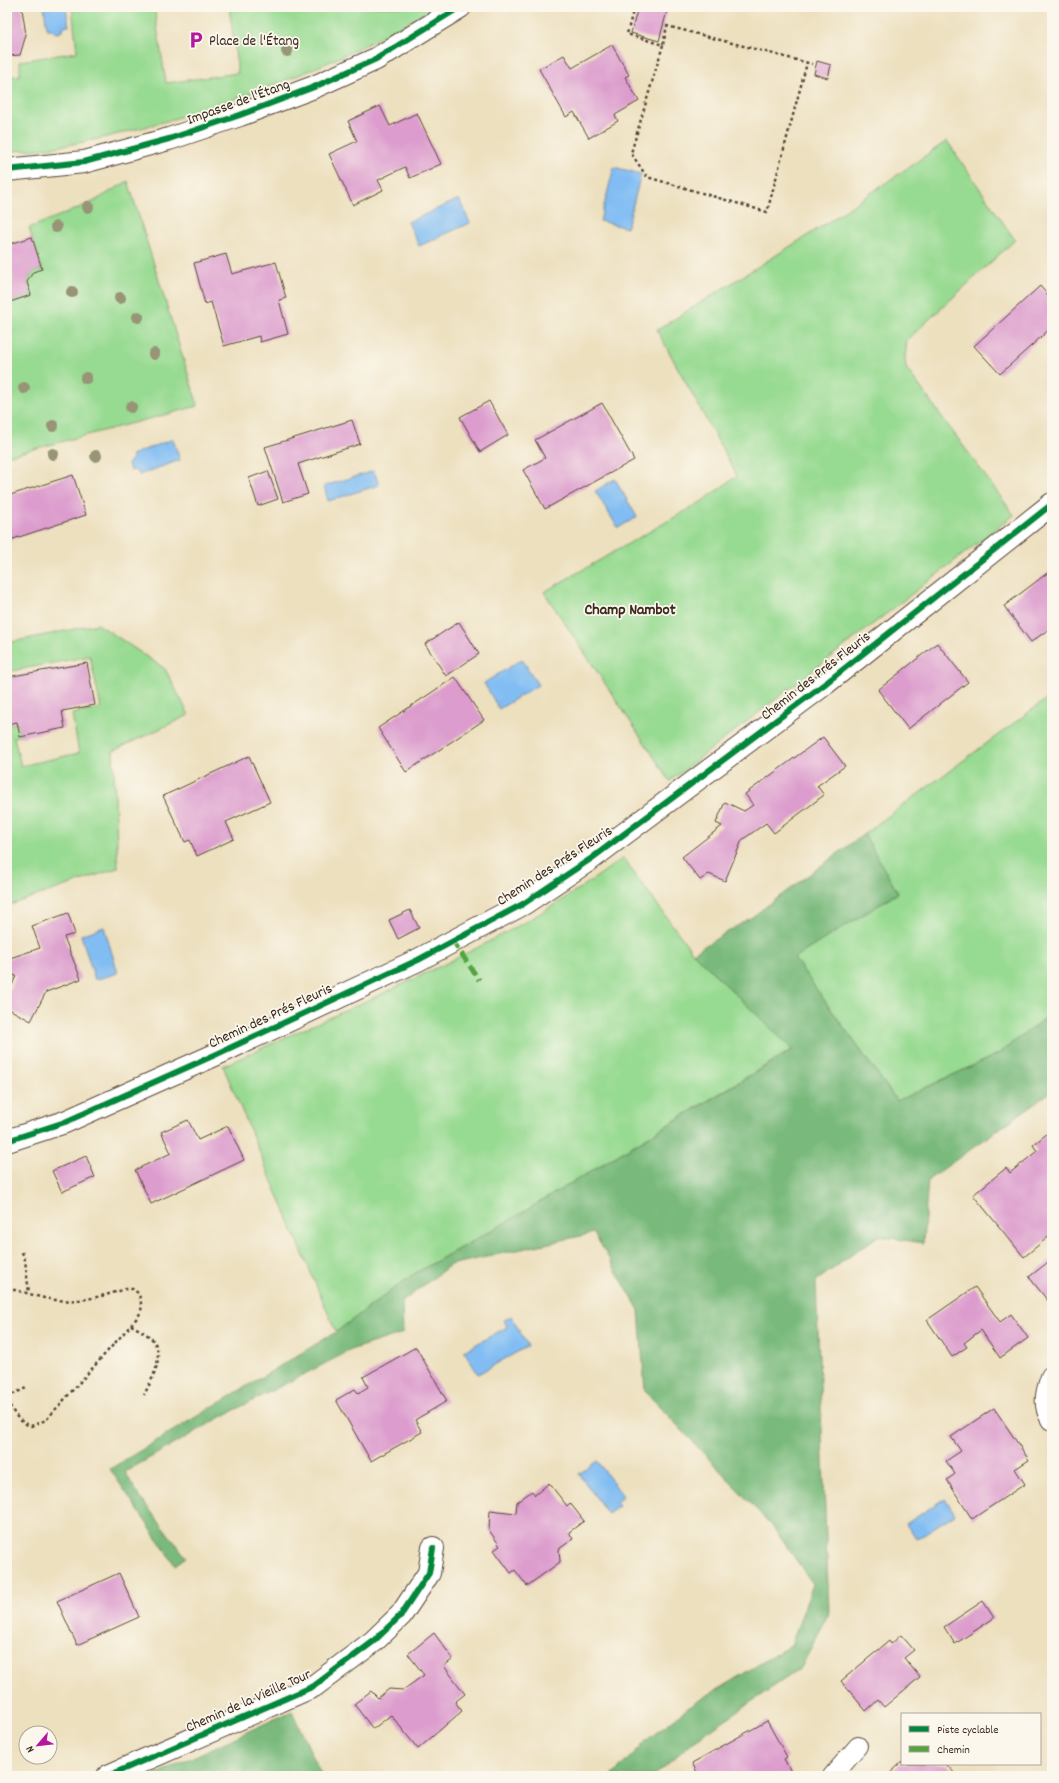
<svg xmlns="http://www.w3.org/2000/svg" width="1059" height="1783" viewBox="0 0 1059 1783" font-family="Dekko,sans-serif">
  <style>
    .green { fill: #97da91; stroke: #698258 }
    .forest { fill: #79ba7b; stroke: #5a724c }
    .water { fill: #81bdf3; stroke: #5e7488 }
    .building { fill: #dc9ccd }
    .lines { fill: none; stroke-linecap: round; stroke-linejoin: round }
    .service-casing { stroke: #564536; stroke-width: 20 }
    .minor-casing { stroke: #564536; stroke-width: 24 }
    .path { stroke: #564536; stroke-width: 2.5; stroke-dasharray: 3 3; stroke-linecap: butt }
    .service { stroke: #fff; stroke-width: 18 }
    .minor { stroke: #fff; stroke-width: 22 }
    .quiet { stroke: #54a441; stroke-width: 5; stroke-dasharray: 10 5; stroke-linecap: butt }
    .cycleway-casing { stroke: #fbf7ec; stroke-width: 8 }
    .cycleway { stroke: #00873e; stroke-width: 6 }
    .tree { fill: #989476 }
    .labels { text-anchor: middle; stroke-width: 3.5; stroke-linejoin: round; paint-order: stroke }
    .poi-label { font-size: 15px; fill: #3b2a1e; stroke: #fbf7ec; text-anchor: start }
    .street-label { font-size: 15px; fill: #3b2a1e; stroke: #fbf7ec }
    .neighbourhood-label { font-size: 16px; font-weight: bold; fill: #3b2a1e; stroke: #fbf7ec }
  </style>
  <rect width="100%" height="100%" fill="#fbf7ec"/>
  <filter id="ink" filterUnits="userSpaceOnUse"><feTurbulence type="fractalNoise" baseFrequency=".025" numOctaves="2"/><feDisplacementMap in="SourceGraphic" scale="8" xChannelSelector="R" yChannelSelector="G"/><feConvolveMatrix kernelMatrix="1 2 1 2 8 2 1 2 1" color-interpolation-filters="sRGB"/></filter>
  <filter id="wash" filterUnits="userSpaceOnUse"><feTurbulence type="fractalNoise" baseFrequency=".012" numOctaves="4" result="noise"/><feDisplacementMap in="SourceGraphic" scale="16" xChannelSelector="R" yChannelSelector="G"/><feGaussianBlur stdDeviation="0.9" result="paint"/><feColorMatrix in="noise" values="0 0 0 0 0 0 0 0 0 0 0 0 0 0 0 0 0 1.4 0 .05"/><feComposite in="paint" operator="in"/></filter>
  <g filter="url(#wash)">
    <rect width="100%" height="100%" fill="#ede0bf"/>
    <!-- green -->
    <g class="green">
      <path d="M72,7H154L166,83L238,73L229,7H434C351,58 263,92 170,120C117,135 63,150 7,151V77L20,75V61L77,52Z"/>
      <polygon points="947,141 1015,240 907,340 905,358 906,368 1014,515 670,781 544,592 701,502 737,476 657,330 821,227"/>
      <polygon points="128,181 198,406 7,456 7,303 31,295 27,282 33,272 42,269 29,228 93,202"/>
      <polygon points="98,624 165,669 189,715 113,751 118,868 7,906 7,725 17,723 20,736 14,737 21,766 79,753 72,714 101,708 90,656 7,672 7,643"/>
      <polygon points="1052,695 1052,1013 998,1054 897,1101 794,958 898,893 864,834"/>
      <path d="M623,858L693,953L793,1049L510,1220L412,1275L336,1332L223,1066C321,1020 422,979 516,927C553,907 589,883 623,858Z"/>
    </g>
    <!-- forest -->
    <g class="forest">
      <polygon points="864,834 898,893 794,958 897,1101 998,1054 1052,1013 1052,1091 928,1180 923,1243 878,1236 816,1281 829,1612 801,1668 695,1740 654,1776 612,1776 647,1740 693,1704 791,1645 813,1584 773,1527 645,1391 639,1310 594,1233 450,1265 402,1302 403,1333 353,1349 223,1416 125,1472 139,1496 186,1557 175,1565 110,1469 336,1332 412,1275 510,1220 793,1050 693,953 752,917"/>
      <polygon points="292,1711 322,1776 152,1776"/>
    </g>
    <!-- water -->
    <g class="water">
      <polygon points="44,7 66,7 69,26 64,26 61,32 56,33 51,29 47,29"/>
      <polygon points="614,167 641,174 627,228 600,221"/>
      <polygon points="459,199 470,223 419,246 408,222"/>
      <polygon points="173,439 180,460 139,475 137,471 130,470 128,464 133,458 131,455"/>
      <polygon points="374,471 379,485 328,501 324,486"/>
      <polygon points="615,479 637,517 618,528 595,491"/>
      <polygon points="522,659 538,685 499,709 484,683"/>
      <polygon points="104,927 118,973 95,980 81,935"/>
      <polygon points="511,1316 528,1346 478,1374 464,1351 507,1327 504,1320"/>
      <polygon points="597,1461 623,1496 616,1502 619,1506 608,1514 579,1474"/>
      <polygon points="945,1498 955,1514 916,1539 906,1524"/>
    </g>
    <g id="blocks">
      <!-- building -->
      <g class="building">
        <polygon points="7,7 20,7 22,9 26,35 20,55 7,56"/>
        <polygon points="638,7 653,7 667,11 659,41 631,33"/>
        <polygon points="612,45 629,75 625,77 639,101 615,115 618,121 589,138 574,112 566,117 539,69 564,55 572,68"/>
        <polygon points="817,61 831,65 828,78 814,74"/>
        <polygon points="380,106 390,126 417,113 441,164 410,178 405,167 378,180 383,190 353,205 329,154 357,141 348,121"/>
        <polygon points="32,237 42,269 33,272 27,282 31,295 7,303 7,245"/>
        <polygon points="226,254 232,274 276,262 286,298 279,300 288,334 260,342 259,336 224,346 211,302 205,304 194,263"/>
        <polygon points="1040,286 1052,300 1052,327 1000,374 974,346"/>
        <polygon points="489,401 508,435 480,452 460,417"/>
        <polygon points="602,403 634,460 545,509 523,470 545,458 535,440"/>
        <polygon points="352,420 360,444 298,464 308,494 283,502 265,447"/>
        <polygon points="268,471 278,499 258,506 249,478"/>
        <polygon points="73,475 86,515 7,541 7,496"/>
        <polygon points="1050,571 1052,573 1052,627 1031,642 1004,606"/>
        <polygon points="459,622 479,654 446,676 425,644"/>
        <polygon points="937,643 968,682 908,729 878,690"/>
        <polygon points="87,663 95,705 62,711 65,728 20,737 17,722 7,724 7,677"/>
        <polygon points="455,677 484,720 406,772 378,728"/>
        <polygon points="823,737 845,766 817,786 824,795 774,833 766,823 742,840 725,881 709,874 700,880 682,857 722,826 716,823 725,802 744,811 753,805 745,794"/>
        <polygon points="249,756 270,802 226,822 234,839 197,856 190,840 185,842 163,796"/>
        <polygon points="410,910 419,928 398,939 389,920"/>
        <polygon points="68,913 75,934 64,937 81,979 46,992 31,1021 7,1008 7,997 16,976 8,973 7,959 40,948 32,926"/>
        <polygon points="188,1120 198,1140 228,1126 244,1160 151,1204 135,1170 171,1153 161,1132"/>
        <polygon points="1049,1132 1052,1136 1052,1212 1050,1213 1052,1234 1024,1257 973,1195 1006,1168 1010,1173 1037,1151 1033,1145"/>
        <polygon points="86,1156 95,1177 62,1192 52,1171"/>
        <polygon points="1052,1259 1052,1298 1048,1301 1029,1277"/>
        <polygon points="975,1287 1000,1322 1011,1314 1028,1338 1000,1358 981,1330 964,1343 967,1347 952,1357 927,1320"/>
        <polygon points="416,1347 447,1401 415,1420 422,1432 371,1461 336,1400 355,1389 358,1393 368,1387 363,1377"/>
        <polygon points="994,1408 1029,1460 1015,1469 1025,1484 972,1519 947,1480 955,1474 946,1461 961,1451 951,1437"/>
        <polygon points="549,1483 567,1506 570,1503 584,1521 569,1532 573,1539 559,1549 560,1562 527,1586 515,1570 511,1573 494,1550 500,1546 489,1530 490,1510 516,1513 517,1502 532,1491 535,1495"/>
        <polygon points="119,1573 139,1617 77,1645 57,1601"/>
        <polygon points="983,1601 994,1618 955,1644 944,1627"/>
        <polygon points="434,1633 453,1659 444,1666 465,1694 455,1702 462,1711 418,1749 391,1715 373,1729 354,1704 371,1691 378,1698 389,1689 403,1690 424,1675 408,1654"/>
        <polygon points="901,1635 914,1650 904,1658 920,1677 884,1707 878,1700 866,1711 841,1681 889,1641 891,1644"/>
        <polygon points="767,1721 787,1757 784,1759 793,1775 699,1776 692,1763"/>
        <polygon points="902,1762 902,1764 946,1764 957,1776 887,1776"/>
      </g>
    </g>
  </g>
  <g filter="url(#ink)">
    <use href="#blocks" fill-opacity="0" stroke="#564536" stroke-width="1"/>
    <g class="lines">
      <!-- service casing -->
      <g class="service-casing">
        <polyline id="service" points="832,1776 858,1746"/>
      </g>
      <!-- minor casing -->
      <g class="minor-casing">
        <g id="minor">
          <polyline points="7,170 84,162 169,139 240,115 314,87 376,59 460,7"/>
          <polyline points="7,1141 65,1122 217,1054 418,960 523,904 592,858 826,683 1052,504"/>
          <path d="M1052,1377C1047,1391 1043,1405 1052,1419"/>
          <polyline points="108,1776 314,1686 374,1641 401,1615 429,1573 433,1548"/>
        </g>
      </g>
      <!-- path -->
      <g class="path">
        <polyline points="634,7 627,34 663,45 667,26 812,64"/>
        <polyline points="663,45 631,153 647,177 767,212 807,63"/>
        <polyline points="22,1252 25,1260 29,1293"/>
        <path d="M7,1289C19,1290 29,1294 40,1297C71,1305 96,1298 126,1289H133L139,1294C143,1311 143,1311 131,1325L46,1420L31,1426C18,1422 13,1412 7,1400"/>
        <path d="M131,1325C138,1329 146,1333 152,1339C166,1356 152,1379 144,1395"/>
        <polyline points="7,1397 28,1387"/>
      </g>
      <!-- service -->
      <use href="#service" class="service"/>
      <!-- minor -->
      <use href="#minor" class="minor"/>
      <!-- quiet -->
      <polyline class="quiet" points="453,941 479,980"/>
      <!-- cycleway casing -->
      <g class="cycleway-casing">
        <g id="cycleway">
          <polyline points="7,170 84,162 169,139 240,115 314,87 376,59 460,7"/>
          <polyline points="7,1141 65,1122 217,1054 418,960 523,904 592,858 826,683 1052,504"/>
          <polyline points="108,1776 314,1686 374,1641 401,1615 429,1573 433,1548"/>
        </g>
      </g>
      <!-- cycleway -->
      <use href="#cycleway" class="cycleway"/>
    </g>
    <!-- trees -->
    <g class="tree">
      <circle cx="287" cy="51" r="6"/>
      <circle cx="88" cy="207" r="6"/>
      <circle cx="56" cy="227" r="6"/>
      <circle cx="72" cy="292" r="6"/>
      <circle cx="120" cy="298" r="6"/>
      <circle cx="138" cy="317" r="6"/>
      <circle cx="154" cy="354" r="6"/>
      <circle cx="86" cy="378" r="6"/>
      <circle cx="24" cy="388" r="6"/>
      <circle cx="131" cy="407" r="6"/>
      <circle cx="53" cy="426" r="6"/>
      <circle cx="53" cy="454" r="6"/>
      <circle cx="96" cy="456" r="6"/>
    </g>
  </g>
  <!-- icons -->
  <defs>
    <g id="parking-bare" transform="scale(1.38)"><path d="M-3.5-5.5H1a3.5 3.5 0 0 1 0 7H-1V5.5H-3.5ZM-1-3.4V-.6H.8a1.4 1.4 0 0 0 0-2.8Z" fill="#b5179e" stroke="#fbf7ec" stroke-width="2.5" paint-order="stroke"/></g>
  </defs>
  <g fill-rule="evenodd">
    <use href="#parking-bare" x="196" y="40"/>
  </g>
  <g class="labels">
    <!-- poi labels -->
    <g class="poi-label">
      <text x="209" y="45">Place de l'Étang</text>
    </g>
    <!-- street labels -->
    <g class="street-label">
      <text transform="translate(238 101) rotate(-20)" y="5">Impasse de l'Étang</text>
      <text transform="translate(815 675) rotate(-38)" y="5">Chemin des Prés Fleuris</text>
      <text transform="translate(554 865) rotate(-33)" y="5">Chemin des Prés Fleuris</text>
      <text transform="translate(270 1015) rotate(-25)" y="5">Chemin des Prés Fleuris</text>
      <text transform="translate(248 1700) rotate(-24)" y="5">Chemin de la Vieille Tour</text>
    </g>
    <!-- neighbourhood labels -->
    <g class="neighbourhood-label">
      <text x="630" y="614">Champ Nambot</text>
    </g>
  </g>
  <!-- margin -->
  <rect width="1059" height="1783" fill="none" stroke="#fbf7ec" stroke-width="24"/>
  <!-- legend -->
  <rect x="901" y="1713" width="140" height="52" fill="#fbf7ec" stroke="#aea59a"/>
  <rect x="909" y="1726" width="20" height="6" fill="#00873e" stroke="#aea59a"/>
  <text x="937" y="1733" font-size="12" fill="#3b2a1e">Piste cyclable</text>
  <rect x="909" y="1746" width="20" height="6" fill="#54a441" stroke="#aea59a"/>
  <text x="937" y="1753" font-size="12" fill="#3b2a1e">Chemin</text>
  <!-- north arrow -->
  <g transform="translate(38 1745) rotate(242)"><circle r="19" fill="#fbf7ec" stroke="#aea59a"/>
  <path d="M0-3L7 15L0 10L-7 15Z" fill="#b5179e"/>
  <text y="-6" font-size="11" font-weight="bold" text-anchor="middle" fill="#3b2a1e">N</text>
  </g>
</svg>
